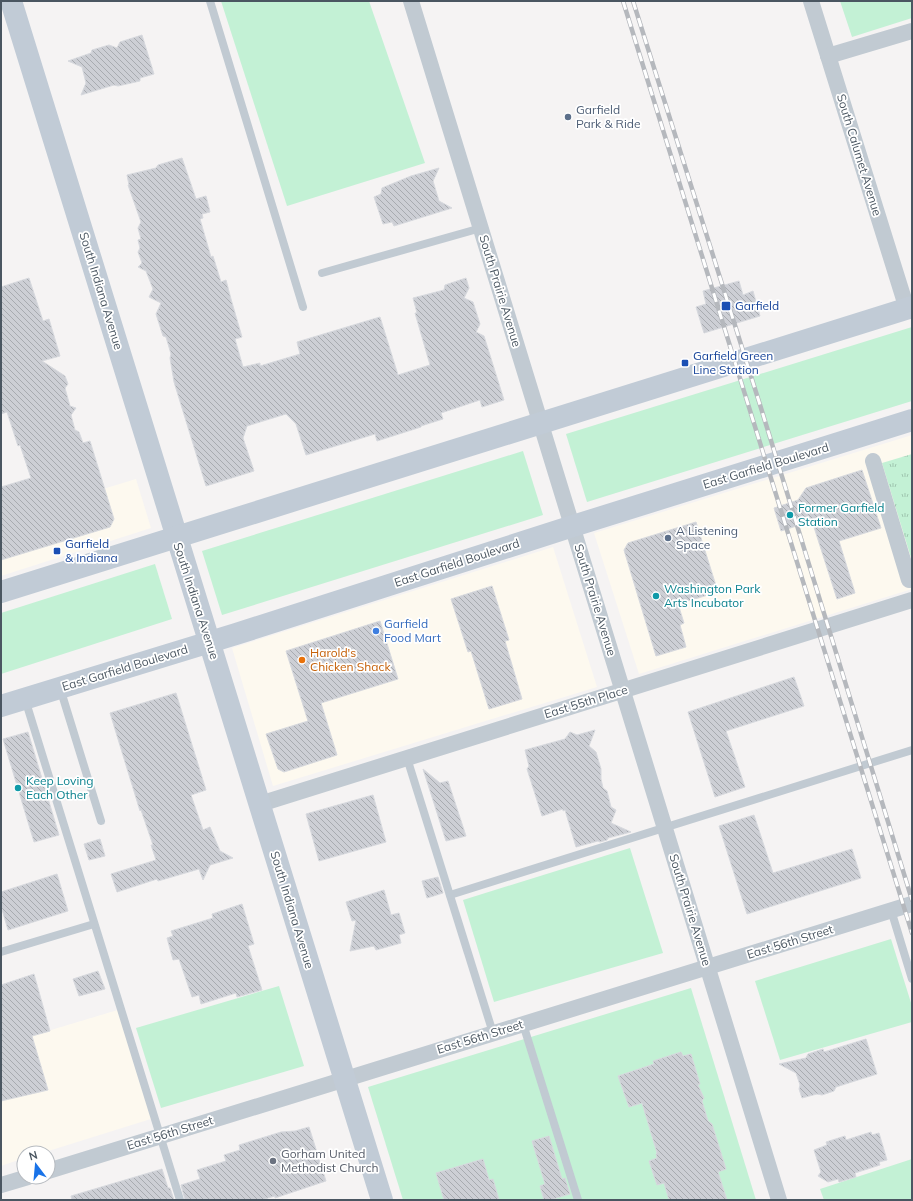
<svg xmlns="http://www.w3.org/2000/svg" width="913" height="1201" viewBox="0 0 913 1201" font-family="Mulish,sans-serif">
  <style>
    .commercial { fill: #fdf9ef }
    .grass { fill: #c3f1d5 }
    .park { fill: url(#park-tufts) }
    .building { fill: url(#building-back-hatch); stroke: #d7d9de }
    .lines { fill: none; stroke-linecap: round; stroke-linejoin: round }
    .lane { stroke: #c1cad2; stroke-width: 8 }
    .street { stroke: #c1cad2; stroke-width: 16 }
    .secondary { stroke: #c1cbd6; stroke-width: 22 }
    .rail-casing { stroke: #b5b8bd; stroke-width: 4.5 }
    .rail { stroke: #fff; stroke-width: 3; stroke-dasharray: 9; stroke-linecap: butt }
    .service-dot { fill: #5c6f8a; stroke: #fff; stroke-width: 1.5 }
    .transit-dot { fill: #1a4fb4; stroke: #fff; stroke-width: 1.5 }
    .culture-dot { fill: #0f9aa8; stroke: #fff; stroke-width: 1.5 }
    .shop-dot { fill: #3f7fe0; stroke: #fff; stroke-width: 1.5 }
    .food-dot { fill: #e8710a; stroke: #fff; stroke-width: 1.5 }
    .worship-dot { fill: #6b7280; stroke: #fff; stroke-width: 1.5 }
    .labels { text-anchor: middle; stroke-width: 3.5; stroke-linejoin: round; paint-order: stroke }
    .service-label { font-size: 12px; fill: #4e5e75; stroke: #fff; text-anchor: start }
    .street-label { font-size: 12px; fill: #4a5661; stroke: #fff }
    .transit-label { font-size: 12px; fill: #164399; stroke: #fff; text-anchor: start }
    .culture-label { font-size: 12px; fill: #0d838f; stroke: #fff; text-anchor: start }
    .shop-label { font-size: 12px; fill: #366cbe; stroke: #fff; text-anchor: start }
    .food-label { font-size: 12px; fill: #c56008; stroke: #fff; text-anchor: start }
    .worship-label { font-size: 12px; fill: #5b616d; stroke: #fff; text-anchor: start }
  </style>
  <defs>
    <pattern id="park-tufts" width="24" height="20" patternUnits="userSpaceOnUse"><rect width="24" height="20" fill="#c3f1d5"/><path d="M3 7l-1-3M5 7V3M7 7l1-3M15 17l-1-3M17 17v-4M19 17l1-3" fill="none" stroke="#a0c6b0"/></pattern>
    <pattern id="building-back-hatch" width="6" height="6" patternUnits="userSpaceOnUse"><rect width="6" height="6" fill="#cdcfd5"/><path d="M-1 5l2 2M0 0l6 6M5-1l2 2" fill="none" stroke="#a8abb0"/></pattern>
  </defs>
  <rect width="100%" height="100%" fill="#f5f3f3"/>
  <!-- commercial -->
  <g class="commercial">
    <polygon points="912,435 912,589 639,674 594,533"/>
    <polygon points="136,479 151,528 1,576 1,520"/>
    <polygon points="553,547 597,687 273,786 232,648"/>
    <polygon points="121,1009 154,1118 42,1153 24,1153 24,1158 1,1166 1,1045"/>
  </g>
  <!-- grass -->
  <g class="grass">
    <polygon points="221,1 369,1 425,163 287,206"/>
    <polygon points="840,1 912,1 912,18 852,37"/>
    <polygon points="912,327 912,401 587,502 566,434"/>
    <polygon points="523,451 543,515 222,615 202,551"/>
    <polygon points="155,564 172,619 1,674 1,613"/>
    <polygon points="630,848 663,953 494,1002 463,900"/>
    <polygon points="891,939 912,1006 912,1022 780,1060 755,981"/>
    <polygon points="279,986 304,1066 161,1108 136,1028"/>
    <polygon points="691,988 756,1200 403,1200 368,1087"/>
    <polygon points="912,1159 912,1200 824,1200 820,1189"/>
  </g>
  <!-- park -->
  <polygon class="park" points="912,454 912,561 882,463"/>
  <!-- building -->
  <g class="building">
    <polygon points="142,35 154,74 140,78 140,81 118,86 114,85 81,95 86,83 82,67 68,61 91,53 92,50 109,45 117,48 120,42"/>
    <polygon points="182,158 196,199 206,196 210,212 202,214 203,218 200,219 211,257 213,256 221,282 226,280 231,299 242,337 235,339 243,367 260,363 260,366 300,354 297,342 380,317 398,375 430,365 415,313 417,313 413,298 444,290 445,285 466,278 469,288 464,298 473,302 480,324 476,332 484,336 504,400 482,407 480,400 441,413 443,419 421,426 421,427 377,441 375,434 306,455 296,424 286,414 247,426 243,438 254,471 206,486 174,382 170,358 171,354 166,337 163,336 156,314 161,303 149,297 153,289 146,271 138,267 142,263 138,252 140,248 138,240 141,239 138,228 141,222 128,185 129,185 127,175 156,168 158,165"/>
    <polygon points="439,168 433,181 439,201 452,208 394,226 392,222 383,224 374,197 381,194 382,188 411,176"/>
    <polygon points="29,278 43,321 49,319 60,356 42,361 65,376 68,384 65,388 70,406 76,408 71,415 75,430 79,432 83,443 90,441 114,519 110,527 1,560 1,487 31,478 20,445 18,446 7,412 1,414 1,287"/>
    <polygon points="739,281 743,295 753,291 760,316 704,333 696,307 706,304 703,291"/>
    <polygon points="862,470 881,528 839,541 855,593 837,599 812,521 781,531 774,508 798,500 806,488"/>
    <polygon points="696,522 718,592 678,604 684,623 680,625 686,647 656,656 624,550 628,543"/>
    <polygon points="492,586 509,640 505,641 522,699 489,709 471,651 468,652 451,599"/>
    <polygon points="380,621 398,679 321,703 337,755 284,772 278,769 266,734 308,721 286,651"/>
    <polygon points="794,677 804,706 726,731 745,787 715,797 688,712"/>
    <polygon points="176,693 206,790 191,795 203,830 210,827 220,851 233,858 210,865 203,880 199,869 158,881 157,879 117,892 111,874 156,860 151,845 153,845 141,810 140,811 110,713"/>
    <polygon points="595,730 589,746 596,752 601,769 601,779 603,788 607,791 611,807 616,810 611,823 631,832 608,838 607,840 600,842 598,841 576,847 565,810 563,811 563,809 542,816 527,769 529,766 525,750 565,739 570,732 577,735"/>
    <polygon points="28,732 59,835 34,842 3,739"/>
    <polygon points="423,769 440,783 448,781 466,836 446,841"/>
    <polygon points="373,795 386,842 319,861 306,814"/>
    <polygon points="754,815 773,873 852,849 861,878 747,914 719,826"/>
    <polygon points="100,839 105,856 89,860 84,844"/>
    <polygon points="57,874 68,911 8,930 1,906 1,892"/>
    <polygon points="438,877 443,893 427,898 422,881"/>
    <polygon points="384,890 391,915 399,913 405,933 399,935 401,943 376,950 374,946 350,951 356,920 352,921 346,902"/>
    <polygon points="242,904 254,944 248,946 262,990 237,997 236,993 201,1004 199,995 192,997 179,959 173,960 167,938 173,936 171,931 213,918 212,914"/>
    <polygon points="98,971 105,989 79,996 73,979"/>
    <polygon points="34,974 50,1031 32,1036 48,1090 1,1101 1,985"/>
    <polygon points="866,1039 877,1074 836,1087 834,1091 822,1095 817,1094 802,1098 799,1089 800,1085 796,1073 779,1064 806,1058 808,1054 823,1049 824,1052"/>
    <polygon points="681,1052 683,1056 691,1054 700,1084 698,1085 704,1098 702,1101 708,1121 712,1124 726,1169 718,1172 727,1200 669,1200 664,1183 657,1185 649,1161 657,1158 656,1154 657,1153 642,1103 629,1107 618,1076 654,1064 653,1061"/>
    <polygon points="309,1127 326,1181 275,1198 275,1196 261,1200 185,1200 181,1185 200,1179 197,1170 226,1161 224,1155 240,1150 239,1145 281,1132 295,1131"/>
    <polygon points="871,1132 872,1135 879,1133 887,1160 879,1162 880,1165 855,1173 856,1177 839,1182 838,1179 828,1182 818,1176 821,1172 814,1150 827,1145 826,1142 845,1136 846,1140"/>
    <polygon points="549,1136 562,1179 565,1178 570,1194 550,1200 544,1200 540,1186 545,1184 532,1141"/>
    <polygon points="483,1159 489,1180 493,1179 499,1200 444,1200 436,1173"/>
    <polygon points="162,1169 168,1188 170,1188 174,1200 72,1200 71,1196"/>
  </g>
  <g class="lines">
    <!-- lane -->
    <g class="lane">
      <polyline points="210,1 303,307"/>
      <polyline points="322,273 481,228"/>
      <polyline points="60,688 101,821"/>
      <polyline points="25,699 180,1200"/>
      <polyline points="407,758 493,1033"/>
      <polyline points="450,895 912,750"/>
      <polyline points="891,910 912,979"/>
      <polyline points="1,952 94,924"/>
      <polyline points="523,1024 578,1200"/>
    </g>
    <!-- street -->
    <g class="street">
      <polyline points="411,1 779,1200"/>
      <polyline points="811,1 907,309"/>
      <polyline points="828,56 912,31"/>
      <polyline points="873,461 909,580"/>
      <polyline points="260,804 912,600"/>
      <polyline points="48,1171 912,904"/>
      <polyline points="1,1185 28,1177"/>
    </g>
    <!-- secondary -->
    <g class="secondary">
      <polyline points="11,1 382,1200"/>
      <polyline points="1,592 912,307"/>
      <polyline points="1,706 236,634 573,526 912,420"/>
    </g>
    <!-- rail casing -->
    <g class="rail-casing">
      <g id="rail">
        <polyline points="623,1 912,933"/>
        <polyline points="633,1 761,408 912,900"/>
      </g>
    </g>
    <!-- rail -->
    <use href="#rail" class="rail"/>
  </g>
  <!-- markers -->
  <g class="service-dot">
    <circle cx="568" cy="117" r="4"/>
    <circle cx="668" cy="538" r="4"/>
  </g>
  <g class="transit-dot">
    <rect x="721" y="301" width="10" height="10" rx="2"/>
    <rect x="681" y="359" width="8" height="8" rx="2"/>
    <rect x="53" y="547" width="8" height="8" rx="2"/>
  </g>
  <g class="culture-dot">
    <circle cx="790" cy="515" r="4"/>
    <circle cx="656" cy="596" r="4"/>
    <circle cx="18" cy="788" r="4"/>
  </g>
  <circle class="shop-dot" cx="376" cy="631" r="4"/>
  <circle class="food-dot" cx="302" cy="660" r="4"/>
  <circle class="worship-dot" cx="273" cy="1161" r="4"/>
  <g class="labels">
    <!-- service labels -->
    <g class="service-label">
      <text x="576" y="114">Garfield<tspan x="576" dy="14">Park &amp; Ride</tspan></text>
      <text x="676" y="535">A Listening<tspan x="676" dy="14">Space</tspan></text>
    </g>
    <!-- street labels -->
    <g class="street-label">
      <text transform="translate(859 155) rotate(73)" y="4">South Calumet Avenue</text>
      <text transform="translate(101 291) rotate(73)" y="4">South Indiana Avenue</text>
      <text transform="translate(500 291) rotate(73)" y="4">South Prairie Avenue</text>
      <text transform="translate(766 466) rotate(-17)" y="4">East Garfield Boulevard</text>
      <text transform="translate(457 563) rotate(-18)" y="4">East Garfield Boulevard</text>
      <text transform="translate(595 600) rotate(73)" y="4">South Prairie Avenue</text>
      <text transform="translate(196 601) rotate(72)" y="4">South Indiana Avenue</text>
      <text transform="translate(125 668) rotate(-17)" y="4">East Garfield Boulevard</text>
      <text transform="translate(586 702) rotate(-17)" y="4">East 55th Place</text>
      <text transform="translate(292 910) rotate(73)" y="4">South Indiana Avenue</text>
      <text transform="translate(690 910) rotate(73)" y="4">South Prairie Avenue</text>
      <text transform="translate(790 942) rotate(-17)" y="4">East 56th Street</text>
      <text transform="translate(480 1037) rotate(-17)" y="4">East 56th Street</text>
      <text transform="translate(170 1133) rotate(-17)" y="4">East 56th Street</text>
    </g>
    <!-- transit labels -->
    <g class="transit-label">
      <text x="735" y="310">Garfield</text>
      <text x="693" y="360">Garfield Green<tspan x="693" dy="14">Line Station</tspan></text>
      <text x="65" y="548">Garfield<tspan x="65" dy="14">&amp; Indiana</tspan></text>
    </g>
    <!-- culture labels -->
    <g class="culture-label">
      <text x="798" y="512">Former Garfield<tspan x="798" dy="14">Station</tspan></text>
      <text x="664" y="593">Washington Park<tspan x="664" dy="14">Arts Incubator</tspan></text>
      <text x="26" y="785">Keep Loving<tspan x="26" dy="14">Each Other</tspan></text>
    </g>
    <!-- shop labels -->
    <g class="shop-label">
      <text x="384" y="628">Garfield<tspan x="384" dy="14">Food Mart</tspan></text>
    </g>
    <!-- food labels -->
    <g class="food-label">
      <text x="310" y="657">Harold's<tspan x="310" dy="14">Chicken Shack</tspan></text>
    </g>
    <!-- worship labels -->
    <g class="worship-label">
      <text x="281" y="1158">Gorham United<tspan x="281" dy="14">Methodist Church</tspan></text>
    </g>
  </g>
  <!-- border -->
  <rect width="913" height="1201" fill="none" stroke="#4a5661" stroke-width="4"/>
  <!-- north arrow -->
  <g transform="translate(36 1165) rotate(344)"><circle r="19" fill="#ffffff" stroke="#b7bbc0"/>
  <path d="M0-3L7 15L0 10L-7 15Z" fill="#1a73e8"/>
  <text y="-6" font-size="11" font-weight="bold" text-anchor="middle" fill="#4a5661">N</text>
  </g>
</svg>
